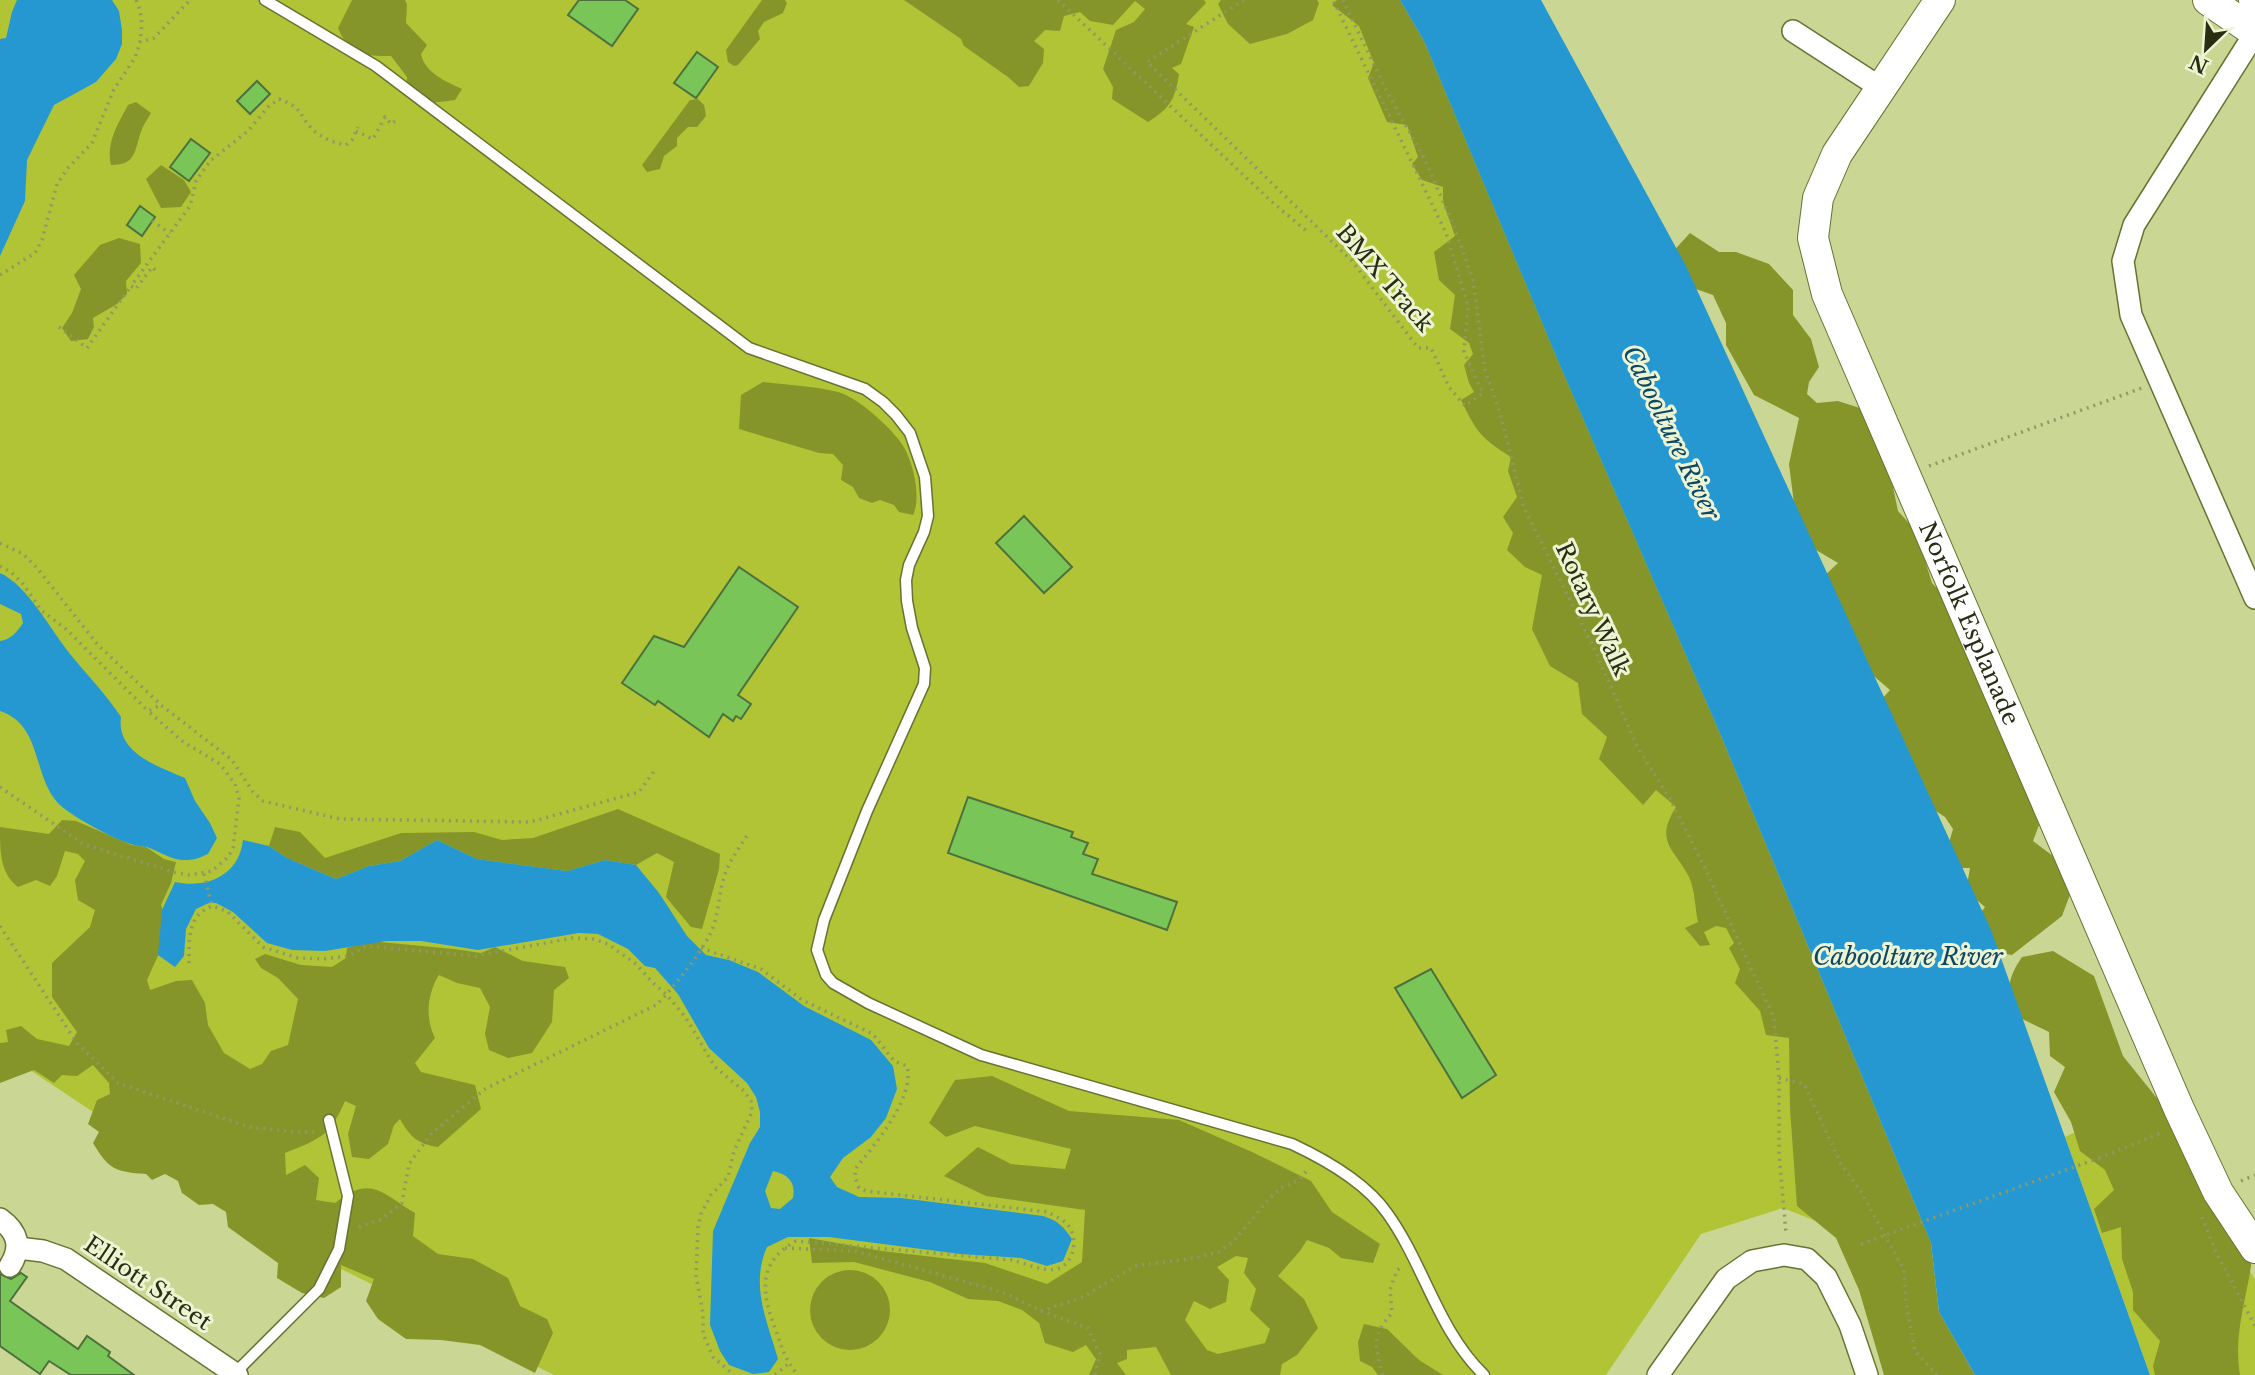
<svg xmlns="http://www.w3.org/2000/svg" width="2255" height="1375" viewBox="0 0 2255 1375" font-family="'Libre Baskerville',serif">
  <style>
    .green { fill: #b1c436 }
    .forest { fill: #869529; fill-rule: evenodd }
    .water { fill: #2598d2; fill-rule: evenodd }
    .building { fill: #7ac558; stroke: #4d713d; stroke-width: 2 }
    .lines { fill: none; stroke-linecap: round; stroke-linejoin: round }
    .lane-casing { stroke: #687232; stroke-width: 13 }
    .street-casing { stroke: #687232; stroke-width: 24 }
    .secondary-casing { stroke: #687232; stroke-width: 32 }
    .path { stroke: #8f9964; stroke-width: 3.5; stroke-dasharray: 2 5; stroke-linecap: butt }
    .lane { stroke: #fff; stroke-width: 10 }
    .street { stroke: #fff; stroke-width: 21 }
    .secondary { stroke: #fff; stroke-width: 30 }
    .path-bridge { stroke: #8f9964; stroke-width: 3.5; stroke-dasharray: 2 5; stroke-linecap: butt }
    .labels { text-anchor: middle; stroke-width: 6; stroke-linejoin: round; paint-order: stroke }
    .street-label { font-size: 23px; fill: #292e13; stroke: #edf4d3 }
    .water-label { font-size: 24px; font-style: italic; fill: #0c4866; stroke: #edf4d3 }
  </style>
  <rect width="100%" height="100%" fill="#cad794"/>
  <!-- green -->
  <g class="green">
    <polygon points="0,0 1400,0 1424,41 1721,736 1931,1243 1836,1229 1783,1208 1701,1234 1606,1375 554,1375 293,1245 0,1050"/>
    <polygon points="2152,1096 2228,1239 2255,1279 2255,1375 2150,1375 2065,1137"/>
  </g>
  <!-- forest -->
  <g class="forest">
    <path d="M352,0H405L407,5L406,23L427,45L421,54C425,73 445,81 462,89L455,100L424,104L407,85V77L391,56C365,56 349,55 338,28Z"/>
    <polygon points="762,0 785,0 787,3 783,13 764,22 758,31 760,39 738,65 734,66 728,62 726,50"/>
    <path d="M904,0H1204L1206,3L1186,24L1194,27L1181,64L1172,68L1179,74C1175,100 1170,108 1148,122L1112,99L1113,87L1103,69L1116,30L1134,22L1145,9L1135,1L1113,25L1090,21L1080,12L1064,16L1060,31L1045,30L1034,41L1044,49L1043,63L1029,86L1019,87L1008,77L964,46L961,39Z"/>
    <polygon points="1221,0 1317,0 1319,3 1313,20 1287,34 1250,44 1228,24 1218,4"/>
    <path d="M1337,0H1400L1424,41L1558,361L1721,736L1931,1243L1939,1312L1975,1375H1884L1859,1290L1836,1238L1797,1206L1790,1109L1789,1038L1766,1035L1760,1011L1735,983L1740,969L1729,948L1734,943L1726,928L1716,926L1704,932L1710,945L1700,946L1685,928L1698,922C1695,908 1695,890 1689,877C1674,848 1654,842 1676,807L1656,790L1643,805L1599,759L1607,737L1582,714L1578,683L1550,666L1532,629L1542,575L1525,567L1507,550L1513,533L1503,517L1517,497L1508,471L1511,457C1481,438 1477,433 1461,400L1474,392L1469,383L1464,365L1473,354L1469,343L1450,329L1455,295L1439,280L1434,252L1455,236L1443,202V187L1422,180L1412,164L1418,157L1407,125L1387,122L1368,78L1374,63L1359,26L1332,5Z"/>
    <polygon points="698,99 704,105 706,116 697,127 688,127 677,138 677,146 664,156 660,169 647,172 642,165 690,100"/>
    <path d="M136,102L151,113C148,118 144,124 142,129C134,149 138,165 111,165C106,142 118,124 128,105Z"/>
    <polygon points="161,165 184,180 191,192 181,207 161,208 146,179"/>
    <polygon points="1690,233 1719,252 1736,252 1769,264 1793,290 1793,315 1811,339 1819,367 1809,382 1807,394 1817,403 1838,401 1869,411 1889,468 1898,511 1916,531 1932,583 1954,606 2032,804 2039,825 2033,841 2057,859 2074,884 2062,916 2012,955 1982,950 1969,928 1985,907 1966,891 1970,868 1959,868 1948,846 1953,829 1945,817 1925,804 1871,711 1890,690 1868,671 1821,579 1838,563 1811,547 1796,520 1789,464 1799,418 1754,395 1726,345 1726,323 1713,295 1670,280 1668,257"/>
    <polygon points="119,238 140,244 141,263 126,281 127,294 117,304 93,318 94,327 88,339 71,341 62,328 72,313 81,289 74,275 100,245"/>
    <path d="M763,382C788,385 814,386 838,392C858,397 898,433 906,451C914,468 921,498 913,515L899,512L894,505L880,500L872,503L859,498L853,487L841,480L843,465L833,454L819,453L739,429L741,395Z"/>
    <polygon points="618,809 720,854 719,869 702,929 691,927 666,897 674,862 657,853 636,865 605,860 567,871 477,859 437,840 400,861 369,866 336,879 287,858 269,846 275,827 300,832 325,858 401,833 474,832 502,840 533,838"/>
    <path d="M62,820L76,821L132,845L146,847L164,859L176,862L171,883L161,905L170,929L147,980L150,990L176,981L192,980L205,1003L208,1025L224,1053L250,1069L262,1064L271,1051L288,1045L298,999L278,978L261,968L255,959L265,954L301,965L332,967L346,958L347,948L369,941L454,949L481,953L495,947L523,961L565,967L569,978L554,990L552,1022L532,1053L508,1058L489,1050L485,1034L490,1007L480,988L457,983L439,975C427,994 425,1018 435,1038L415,1063L421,1072L475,1085L481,1109L438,1147C418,1144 410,1137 400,1119L394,1125L388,1144L369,1159L352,1157L348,1134L356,1106L345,1101C330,1136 320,1139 285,1153L286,1175L305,1165L319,1178L316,1200L335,1203C370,1174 382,1193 415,1213L413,1236L438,1254L473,1259L508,1278L520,1306L547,1319L553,1333L535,1373L480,1345L441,1340L406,1339L378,1319L366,1301L374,1279L341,1265V1287L324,1298L302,1293L277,1278L278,1263L228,1227L226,1212L213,1204L199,1205L182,1193L178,1181L165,1174L152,1180L146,1174C116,1172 109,1170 93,1143L99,1132L88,1124L97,1100L110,1094L109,1083L93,1065L77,1076L62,1075L54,1083L34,1070L0,1083V1043L8,1042L6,1030L21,1026L37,1039L69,1046L77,1032L52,997V963L90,927L95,910L78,900L75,880L85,861L78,854L65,851L57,876L50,886L36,880L18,887C0,873 0,852 0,827L49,834Z"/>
    <path d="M2053,951L2094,976L2123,1056L2160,1102L2252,1259C2247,1299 2233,1333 2240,1375H2155L2153,1366L2160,1341L2133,1310V1292L2122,1259L2121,1227L2102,1233L2094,1209L2114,1190L2105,1170L2080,1151L2071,1122L2054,1092L2065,1067L2050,1056L2049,1032L2010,1013C2006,991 2009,975 2022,957Z"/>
    <path d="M992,1076L1069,1111L1179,1120L1252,1152L1311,1181L1332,1212L1380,1244L1373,1263L1341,1258L1329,1248L1307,1240L1300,1251L1278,1276L1304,1299L1318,1328L1297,1355L1282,1364L1280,1375H1171L1156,1347L1127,1350V1359L1117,1363L1126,1375H1089L1096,1359L1086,1345L1073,1352L1045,1343L1039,1323L1022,1310L998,1301L968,1299L930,1282L854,1262L812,1263L809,1238L882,1251L985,1263L1047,1284L1082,1262L1085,1210L986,1196L944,1176L978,1147L1011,1164L1065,1169L1071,1149L975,1126L946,1137L929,1123L955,1080ZM1236,1256L1248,1258L1244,1273L1256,1289L1250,1310L1270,1329L1265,1343L1218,1354L1207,1350L1185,1320L1194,1301L1210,1309L1226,1302L1229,1280L1217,1267Z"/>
    <circle cx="850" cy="1310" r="40"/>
    <polygon points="1364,1324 1387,1329 1419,1360 1443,1375 1378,1375 1372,1367 1360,1361 1358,1342"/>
  </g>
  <!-- water -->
  <g class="water">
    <polygon points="17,0 112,0 119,11 122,30 122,44 116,59 96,82 54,105 27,160 25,201 0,256 0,39 6,38 12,12"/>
    <polygon points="1400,0 1541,0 1686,266 1991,930 2150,1375 1975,1375 1939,1312 1931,1243 1721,736 1558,361 1424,41"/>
    <path d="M0,573C27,585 51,630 70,654C87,675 106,694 121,717C116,753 157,766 185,778L195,801L210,823L217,838L208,854C201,857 195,860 187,860C172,861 161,852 147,847C142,846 136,846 131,844C114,839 68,815 57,802C32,773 42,725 0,711V641C10,640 18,631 23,623L21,614L0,604Z"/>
    <path d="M243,840L269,846L287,858L336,879L369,866L400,861L437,840L477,859L567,871L605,860L636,865L659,893L687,936L706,955L729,960L758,972L804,1006L871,1040L893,1066L897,1089L886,1118L871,1137L843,1158L830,1177L837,1187L859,1197L901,1198L1043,1216C1057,1220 1064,1227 1072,1239L1063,1261L1047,1266L1021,1258L960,1254L829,1237H788L767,1247C750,1286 767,1320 778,1359L769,1372L753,1374L729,1365L720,1351L710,1325L713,1231L750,1143L760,1127V1112L756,1097L747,1083L709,1048L678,994L655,968L645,966L628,949L598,934L579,933L478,950L421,941H386L325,951L292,950L267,943L233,912L216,903H209L196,909L186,929L184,956L175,967L158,955L162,910L175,882C208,889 239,875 243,840ZM773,1171C788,1174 796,1182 793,1198L780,1209L771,1208L765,1191Z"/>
  </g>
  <!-- building -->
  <g class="building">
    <polygon points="579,0 625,0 638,9 612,46 568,15"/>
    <polygon points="697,52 718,67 696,98 674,83"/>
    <polygon points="257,81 270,94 250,114 237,101"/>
    <polygon points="191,139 210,153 189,181 170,167"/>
    <polygon points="140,206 155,217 142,236 127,225"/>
    <polygon points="1024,516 1072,567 1044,593 996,543"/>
    <polygon points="739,567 798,607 738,695 751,704 741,719 736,716 733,721 723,714 709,737 658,701 655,705 622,683 654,636 684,647"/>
    <polygon points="968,797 1073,832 1071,837 1088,843 1083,854 1098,859 1092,874 1177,902 1167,930 948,853"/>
    <polygon points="1431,969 1496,1075 1462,1098 1395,988"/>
    <polygon points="21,1273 27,1277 10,1301 78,1349 87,1336 110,1352 108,1356 134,1375 71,1375 49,1361 40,1374 0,1346 0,1274 11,1279"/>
  </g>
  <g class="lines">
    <!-- lane casing -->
    <g class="lane-casing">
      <g id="lane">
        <path d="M265,0L376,66L749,348L865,389L883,402L896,415L910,433L925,477L928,516L924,532L909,565L906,580L907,601L912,628L925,668L924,684L867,811L824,920L817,950L826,975L833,983L868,1003L981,1055L1292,1144C1324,1159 1366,1183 1387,1213C1424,1264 1438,1331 1484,1375"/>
        <polyline points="234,1374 319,1289 339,1249 348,1196 329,1120"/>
      </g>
    </g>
    <!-- street casing -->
    <g class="street-casing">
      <g id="street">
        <polyline points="1793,31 1881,88"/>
        <polyline points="2255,33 2134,225 2123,261 2131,315 2255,598"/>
        <path d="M0,1219C18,1232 22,1247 10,1266"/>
        <polyline points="18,1248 43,1251 66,1259 237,1375"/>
        <polyline points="1658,1375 1726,1279 1752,1261 1784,1255 1807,1259 1826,1277 1850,1325 1867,1375"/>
      </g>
    </g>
    <!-- secondary casing -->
    <g class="secondary-casing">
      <g id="secondary">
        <path id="s1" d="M1940,0L1837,154L1818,198L1813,238L1827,294L2179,1109L2218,1192L2255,1248"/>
        <polyline points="2208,0 2255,32"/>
        <polyline points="2254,0 2255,1"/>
      </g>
    </g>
    <!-- path -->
    <g class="path">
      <path d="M136,0C143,14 142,26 140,42"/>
      <polyline points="1058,0 1271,201 1309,233"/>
      <polyline points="1244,0 1147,62 1352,261 1418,348 1431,348 1449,387 1465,406 1483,393 1464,352 1468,306 1446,233 1333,0"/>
      <polyline points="1343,0 1386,90 1424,158 1455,229 1473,280 1485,370 1500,413 1524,508 1592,644 1637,746 1670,799 1704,866 1774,1018 1779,1078 1779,1153 1786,1233"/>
      <polyline points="356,131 373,139 385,117 391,124 395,121"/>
      <polyline points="152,221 170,233"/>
      <path d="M155,270L152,267L136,289L131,286L190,206L196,181L210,161L248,131L268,107L279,99C303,108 297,112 311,128C320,137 334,143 346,145L352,140L358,127"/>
      <polyline points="0,275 35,253 42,240 57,184 67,169 92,143 114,89 135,58 140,42 154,38 190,0"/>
      <polyline points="59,327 87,348 131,286"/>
      <polyline points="1929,466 2142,388"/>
      <polyline points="0,543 23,554 37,568 98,645 161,705 232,760 253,792 263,801 340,819 530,822 639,792 655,770"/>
      <polyline points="0,566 12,573 23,584 42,611 66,629 148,711 161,705"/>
      <polyline points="0,787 83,844 177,873 190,875 212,871 227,858 233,849 239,798 235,784 220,764 182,741 148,711"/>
      <polyline points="204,874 212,906"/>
      <polyline points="0,926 77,1043 118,1083 249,1127 297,1132 317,1132"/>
      <path d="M701,948L761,969L802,1000L873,1034L894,1061L907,1066C915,1098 875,1144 856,1168L855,1177L859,1188L866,1191L1048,1212C1054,1216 1063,1219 1067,1224C1079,1237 1075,1265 1056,1269C1043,1272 1025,1263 1012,1260L796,1241C756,1263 762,1294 776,1331C782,1348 786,1362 798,1375"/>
      <path d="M189,963C189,941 187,915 212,906L227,911L263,947L298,958L323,959L349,956L366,946L475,956L573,938L593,939L608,944L636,964L653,983L667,995L686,1018L715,1067L744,1091L751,1101L752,1112L734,1151L728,1177L711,1195L701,1214L698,1227L696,1276L703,1313V1334L713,1357L734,1375"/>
      <polyline points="1779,1078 1804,1084 1841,1164 1861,1192 1904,1270 1906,1303 1915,1351 1937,1375"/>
      <polyline points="2099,1158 2161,1133"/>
      <polyline points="2241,1181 2255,1175"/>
      <polyline points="2202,1217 2216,1252 2255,1326"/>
      <path d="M359,1227L382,1219L402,1203L409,1164L431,1134L485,1089L656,1005C671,991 700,954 709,936C719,918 718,897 724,877C729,861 739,848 748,834"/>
      <polyline points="785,1248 855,1251 1005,1293 1041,1311 1088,1328 1100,1354 1095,1375"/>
      <polyline points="1041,1311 1083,1297 1135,1266 1195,1258 1218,1252 1234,1241 1268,1200 1281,1188 1299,1180 1309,1168"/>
      <polyline points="775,1375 788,1364"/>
      <path d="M1382,1375C1376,1345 1370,1338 1392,1313L1390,1290L1397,1270L1401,1268"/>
    </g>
    <!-- lane -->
    <use href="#lane" class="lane"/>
    <!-- street -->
    <use href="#street" class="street"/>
    <!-- secondary -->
    <use href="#secondary" class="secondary"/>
    <!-- path-bridge -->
    <polyline class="path-bridge" points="1861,1244 2099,1158"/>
  </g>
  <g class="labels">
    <!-- street labels -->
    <g class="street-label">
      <text transform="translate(1385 278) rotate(49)" y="8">BMX Track</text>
      <text transform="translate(1593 609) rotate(65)" y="8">Rotary Walk</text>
      <text dy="8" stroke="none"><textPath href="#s1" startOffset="690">Norfolk Esplanade</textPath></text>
      <text transform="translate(148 1283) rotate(34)" y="8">Elliott Street</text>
    </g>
    <!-- water labels -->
    <g class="water-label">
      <text transform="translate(1671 433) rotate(64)" y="8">Caboolture River</text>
      <text x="1908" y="965">Caboolture River</text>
    </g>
  </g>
  <!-- north arrow -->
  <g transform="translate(2206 49) rotate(205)" stroke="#edf4d3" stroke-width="5" paint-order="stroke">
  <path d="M0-5L12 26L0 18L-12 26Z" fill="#292e13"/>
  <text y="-10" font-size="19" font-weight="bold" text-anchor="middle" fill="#292e13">N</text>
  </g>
</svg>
